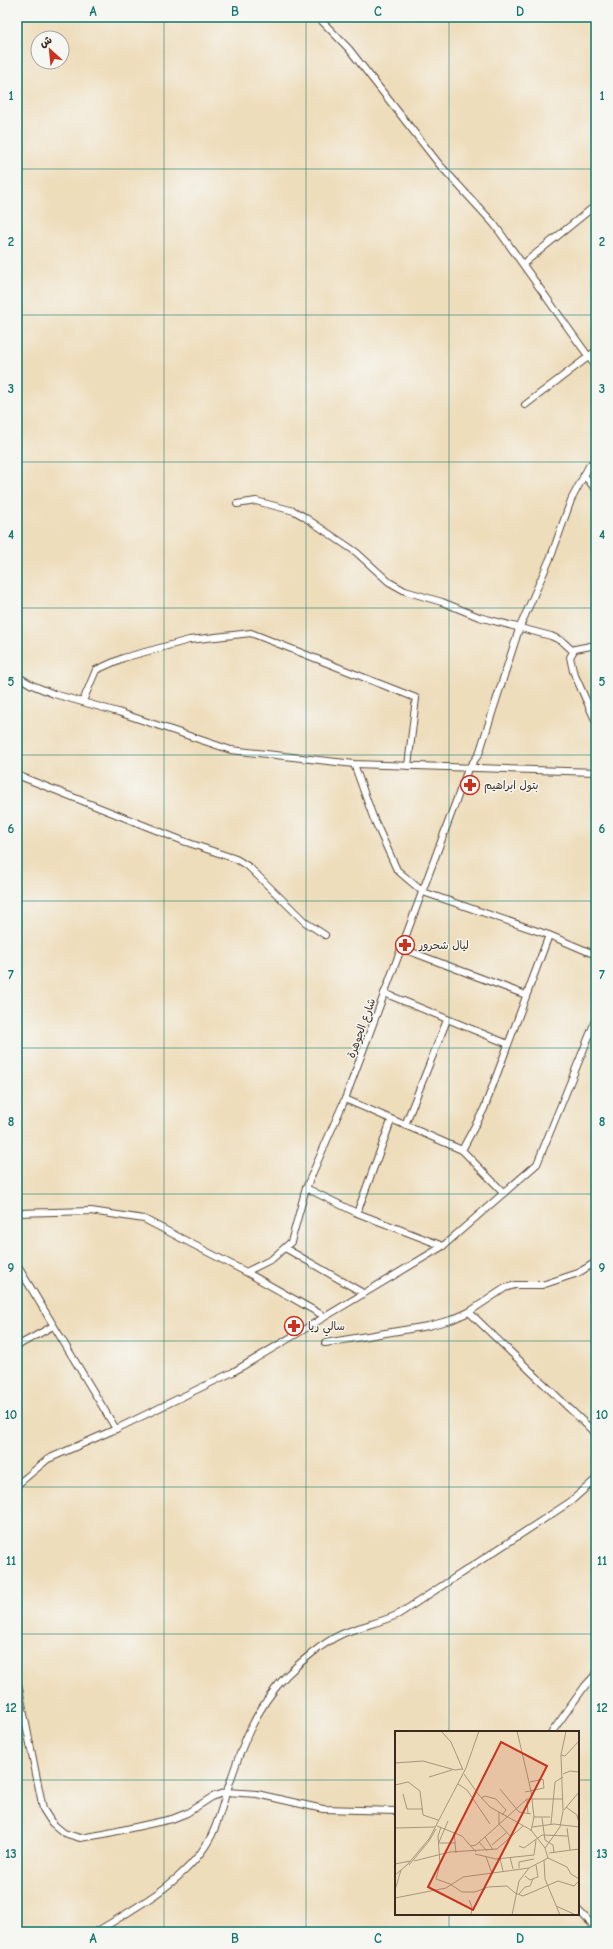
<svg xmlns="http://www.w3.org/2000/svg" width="613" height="1949" viewBox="0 0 613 1949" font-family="'Comic Neue','Playpen Sans Arabic',sans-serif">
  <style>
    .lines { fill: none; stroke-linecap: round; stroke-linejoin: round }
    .minor-casing { stroke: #564536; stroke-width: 8 }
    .minor { stroke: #fff; stroke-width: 6 }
    .grid { fill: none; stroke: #0f766e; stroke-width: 1; stroke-opacity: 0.55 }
    .labels { text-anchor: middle; stroke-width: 3; stroke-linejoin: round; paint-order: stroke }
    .poi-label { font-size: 11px; fill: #3b2a1e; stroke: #f6f6f2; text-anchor: start }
    .street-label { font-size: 11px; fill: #3b2a1e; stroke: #f6f6f2 }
    .inset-road { fill: none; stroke: #a6957c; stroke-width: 1 }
    .view { fill: #c8321e; fill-opacity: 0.15; stroke: #c8321e; stroke-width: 2 }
    .inset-edge { fill: none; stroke: #3b2a1e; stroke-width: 2 }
    .neatline { fill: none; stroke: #0f766e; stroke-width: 1.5 }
    .grid-label { font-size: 13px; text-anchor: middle; font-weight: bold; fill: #0f766e }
  </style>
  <rect width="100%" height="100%" fill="#f6f6f2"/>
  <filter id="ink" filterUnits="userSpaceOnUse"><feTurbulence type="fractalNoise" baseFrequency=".025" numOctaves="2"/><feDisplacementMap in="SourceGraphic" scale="8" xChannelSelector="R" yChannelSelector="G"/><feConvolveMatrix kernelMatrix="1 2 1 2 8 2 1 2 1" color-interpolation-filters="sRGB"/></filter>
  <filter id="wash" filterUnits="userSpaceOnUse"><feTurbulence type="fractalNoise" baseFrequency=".012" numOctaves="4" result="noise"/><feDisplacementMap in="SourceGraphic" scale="16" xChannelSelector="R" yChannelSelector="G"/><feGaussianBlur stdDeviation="0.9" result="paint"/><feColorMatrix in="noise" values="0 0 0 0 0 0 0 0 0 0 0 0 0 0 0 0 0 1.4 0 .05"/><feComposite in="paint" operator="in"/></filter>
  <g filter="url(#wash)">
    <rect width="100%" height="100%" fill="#edb"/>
  </g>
  <g filter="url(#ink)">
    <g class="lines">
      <!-- minor casing -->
      <g class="minor-casing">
        <g id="minor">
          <polyline points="318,17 349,49 439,164 494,224 596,367"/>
          <polyline points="523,264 596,205"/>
          <polyline points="525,405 596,351"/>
          <polyline points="584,475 596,490"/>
          <polyline points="237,504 256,501 294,511 303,516 356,552 389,582 405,591 442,602 479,617 551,636 562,641 573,651"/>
          <polyline points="596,645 575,649 570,657 573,671 596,722"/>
          <polyline points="17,676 32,685 54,694 118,712 231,750 354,764 596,772"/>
          <polyline points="83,701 96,670 123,658 189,640 251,633 416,698 408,766"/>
          <polyline points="354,764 373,817 397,870 423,892 549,935 596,955"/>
          <polyline points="17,775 186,842 236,859 249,867 305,922 325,935"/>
          <polyline points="401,948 526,995"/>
          <polyline points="384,993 508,1044"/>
          <polyline points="345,1099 462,1150 504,1193"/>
          <polyline points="405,1125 447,1020"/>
          <polyline points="462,1150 484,1109 549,935"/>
          <polyline points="306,1188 357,1213 443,1246"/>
          <polyline points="17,1213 91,1211 144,1219 246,1272 324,1316"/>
          <polyline points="357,1213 391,1121"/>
          <polyline points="285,1248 363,1293"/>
          <polyline points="17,1265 116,1429"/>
          <polyline points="246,1272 272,1259 291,1242 306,1188 345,1099 468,769 479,754 519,629 552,554 571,500 589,466 596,459"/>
          <polyline points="469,1312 596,1434"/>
          <polyline points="325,1343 428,1326 451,1320 469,1312 505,1288 515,1285 542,1285 578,1273 596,1262"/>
          <polyline points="17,1346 53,1326"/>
          <polyline points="17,1485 48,1459 116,1429 233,1372 443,1246 537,1164 596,1019"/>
          <polyline points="17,1679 43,1809 52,1823 64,1833 80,1838 104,1834 172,1819 187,1813 212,1797 226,1792 257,1794 323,1809 396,1811"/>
          <polyline points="552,1732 585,1686 596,1674"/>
          <polyline points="578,1910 592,1924 594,1932"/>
          <path d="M96,1932C135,1908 184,1882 208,1842C218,1826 221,1808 227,1791C241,1748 254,1710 286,1676C300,1662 324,1642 342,1634C360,1626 380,1623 399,1614L570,1502L596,1479"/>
        </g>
      </g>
      <!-- minor -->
      <use href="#minor" class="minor"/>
    </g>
  </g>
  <!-- grid -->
  <path class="grid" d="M164,17V1932M306,17V1932M449,17V1732M17,169H596M17,315H596M17,462H596M17,608H596M17,755H596M17,901H596M17,1048H596M17,1194H596M17,1341H596M17,1487H596M17,1634H596M17,1780H396M578,1780H596M449,1914V1932"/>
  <!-- icons -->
  <defs>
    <g id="pharmacy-ring" transform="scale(1)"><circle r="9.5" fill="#f6f6f2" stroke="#c8321e" stroke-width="1.5"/><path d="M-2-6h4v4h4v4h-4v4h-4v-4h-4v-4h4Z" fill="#c8321e"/></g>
  </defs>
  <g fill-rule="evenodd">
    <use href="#pharmacy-ring" x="470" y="785"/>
    <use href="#pharmacy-ring" x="405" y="945"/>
    <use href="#pharmacy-ring" x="294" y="1326"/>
  </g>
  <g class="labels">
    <!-- poi labels -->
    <g class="poi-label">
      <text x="484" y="789">بتول ابراهيم</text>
      <text x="419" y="949">ليال شحرور</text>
      <text x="308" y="1330">سالي ريا</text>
    </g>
    <!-- street labels -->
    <g class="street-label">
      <text transform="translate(361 1028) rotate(-70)" y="4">شارع الجوهرة</text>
    </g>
  </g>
  <!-- overview -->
  <g transform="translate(395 1731)">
    <rect width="184" height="184" fill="#edb"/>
    <path class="inset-road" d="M46,0L56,11L68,39M122,0L136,60L139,86L136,100M166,24L170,25L184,10M0,32L28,30L60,39L67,38M69,43L83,63L95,76L136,99L150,117L165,96L168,80L166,24L171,0M168,43L175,40L184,41M34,46L57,39M63,53L72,59L95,93M0,54L13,51L25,60L28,84L43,89M105,58L124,81L136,83M130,61L149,57L148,48L135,51M8,63L12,78H28M86,67L90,65L101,68L111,79L107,84M132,69L133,83M171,76L182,84L183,89M169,79L184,61M104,81V93L116,106M139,86H155M147,87L150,109L158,114L159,122M156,93L160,51L168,46M42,95L67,105L81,121M46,96L43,105L45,133L41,148L55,153L67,161H80L93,156L112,155L120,162L128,165L163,150L179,155L184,150M137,96L159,93L184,96M0,97L40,96M172,97L175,119M59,101L61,122M90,106L98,119M44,111L53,90M84,111L92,120M44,112H60M97,114L111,102M76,115L81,114L132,68H168M124,115L129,117L147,104L173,105M154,122L184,118M80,123L101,128L139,124L141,109M91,126L97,142M115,126L118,138M105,127L108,140M153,127L172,136L176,143L184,148M149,129L150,148L165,184M19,130L55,121L102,118L128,95M0,133L15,130M14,134L34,110L41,98M124,137V131L139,128M0,144L12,134L34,108L71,37L84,0M130,145L135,149L143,146L141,134M0,159L6,139M124,163L130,156L135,155L138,148M0,167L51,157L68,146L134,137M74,169L77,176L76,184M161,175L181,184M117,184L124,150L134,137L153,127L150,117"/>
    <path class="view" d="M106,11L152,35L78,179L33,156Z"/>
    <rect width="184" height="184" class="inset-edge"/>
  </g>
  <!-- margin -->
  <rect width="613" height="1949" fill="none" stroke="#f6f6f2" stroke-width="44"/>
  <!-- north arrow -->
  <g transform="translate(50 50) rotate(333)"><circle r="19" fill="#f6f6f2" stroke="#aba49d"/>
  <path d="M0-3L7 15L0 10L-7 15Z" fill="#c8321e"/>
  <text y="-6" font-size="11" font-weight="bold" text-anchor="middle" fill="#3b2a1e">ش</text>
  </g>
  <rect x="22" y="22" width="569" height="1905" class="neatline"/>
  <g class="grid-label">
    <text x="93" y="16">A</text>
    <text x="235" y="16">B</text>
    <text x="378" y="16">C</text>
    <text x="520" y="16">D</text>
    <text x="11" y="100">1</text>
    <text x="602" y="100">1</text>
    <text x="11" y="246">2</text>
    <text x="602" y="246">2</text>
    <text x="11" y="393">3</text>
    <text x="602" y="393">3</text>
    <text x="11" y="539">4</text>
    <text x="602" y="539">4</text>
    <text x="11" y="686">5</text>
    <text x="602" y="686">5</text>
    <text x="11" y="833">6</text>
    <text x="602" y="833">6</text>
    <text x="11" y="979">7</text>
    <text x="602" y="979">7</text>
    <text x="11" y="1126">8</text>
    <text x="602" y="1126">8</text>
    <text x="11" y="1272">9</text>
    <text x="602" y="1272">9</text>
    <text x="11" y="1419">10</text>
    <text x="602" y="1419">10</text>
    <text x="11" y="1565">11</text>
    <text x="602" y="1565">11</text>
    <text x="11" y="1712">12</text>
    <text x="602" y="1712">12</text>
    <text x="11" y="1858">13</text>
    <text x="602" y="1858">13</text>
    <text x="93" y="1943">A</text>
    <text x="235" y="1943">B</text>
    <text x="378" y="1943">C</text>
    <text x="520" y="1943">D</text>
  </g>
</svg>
